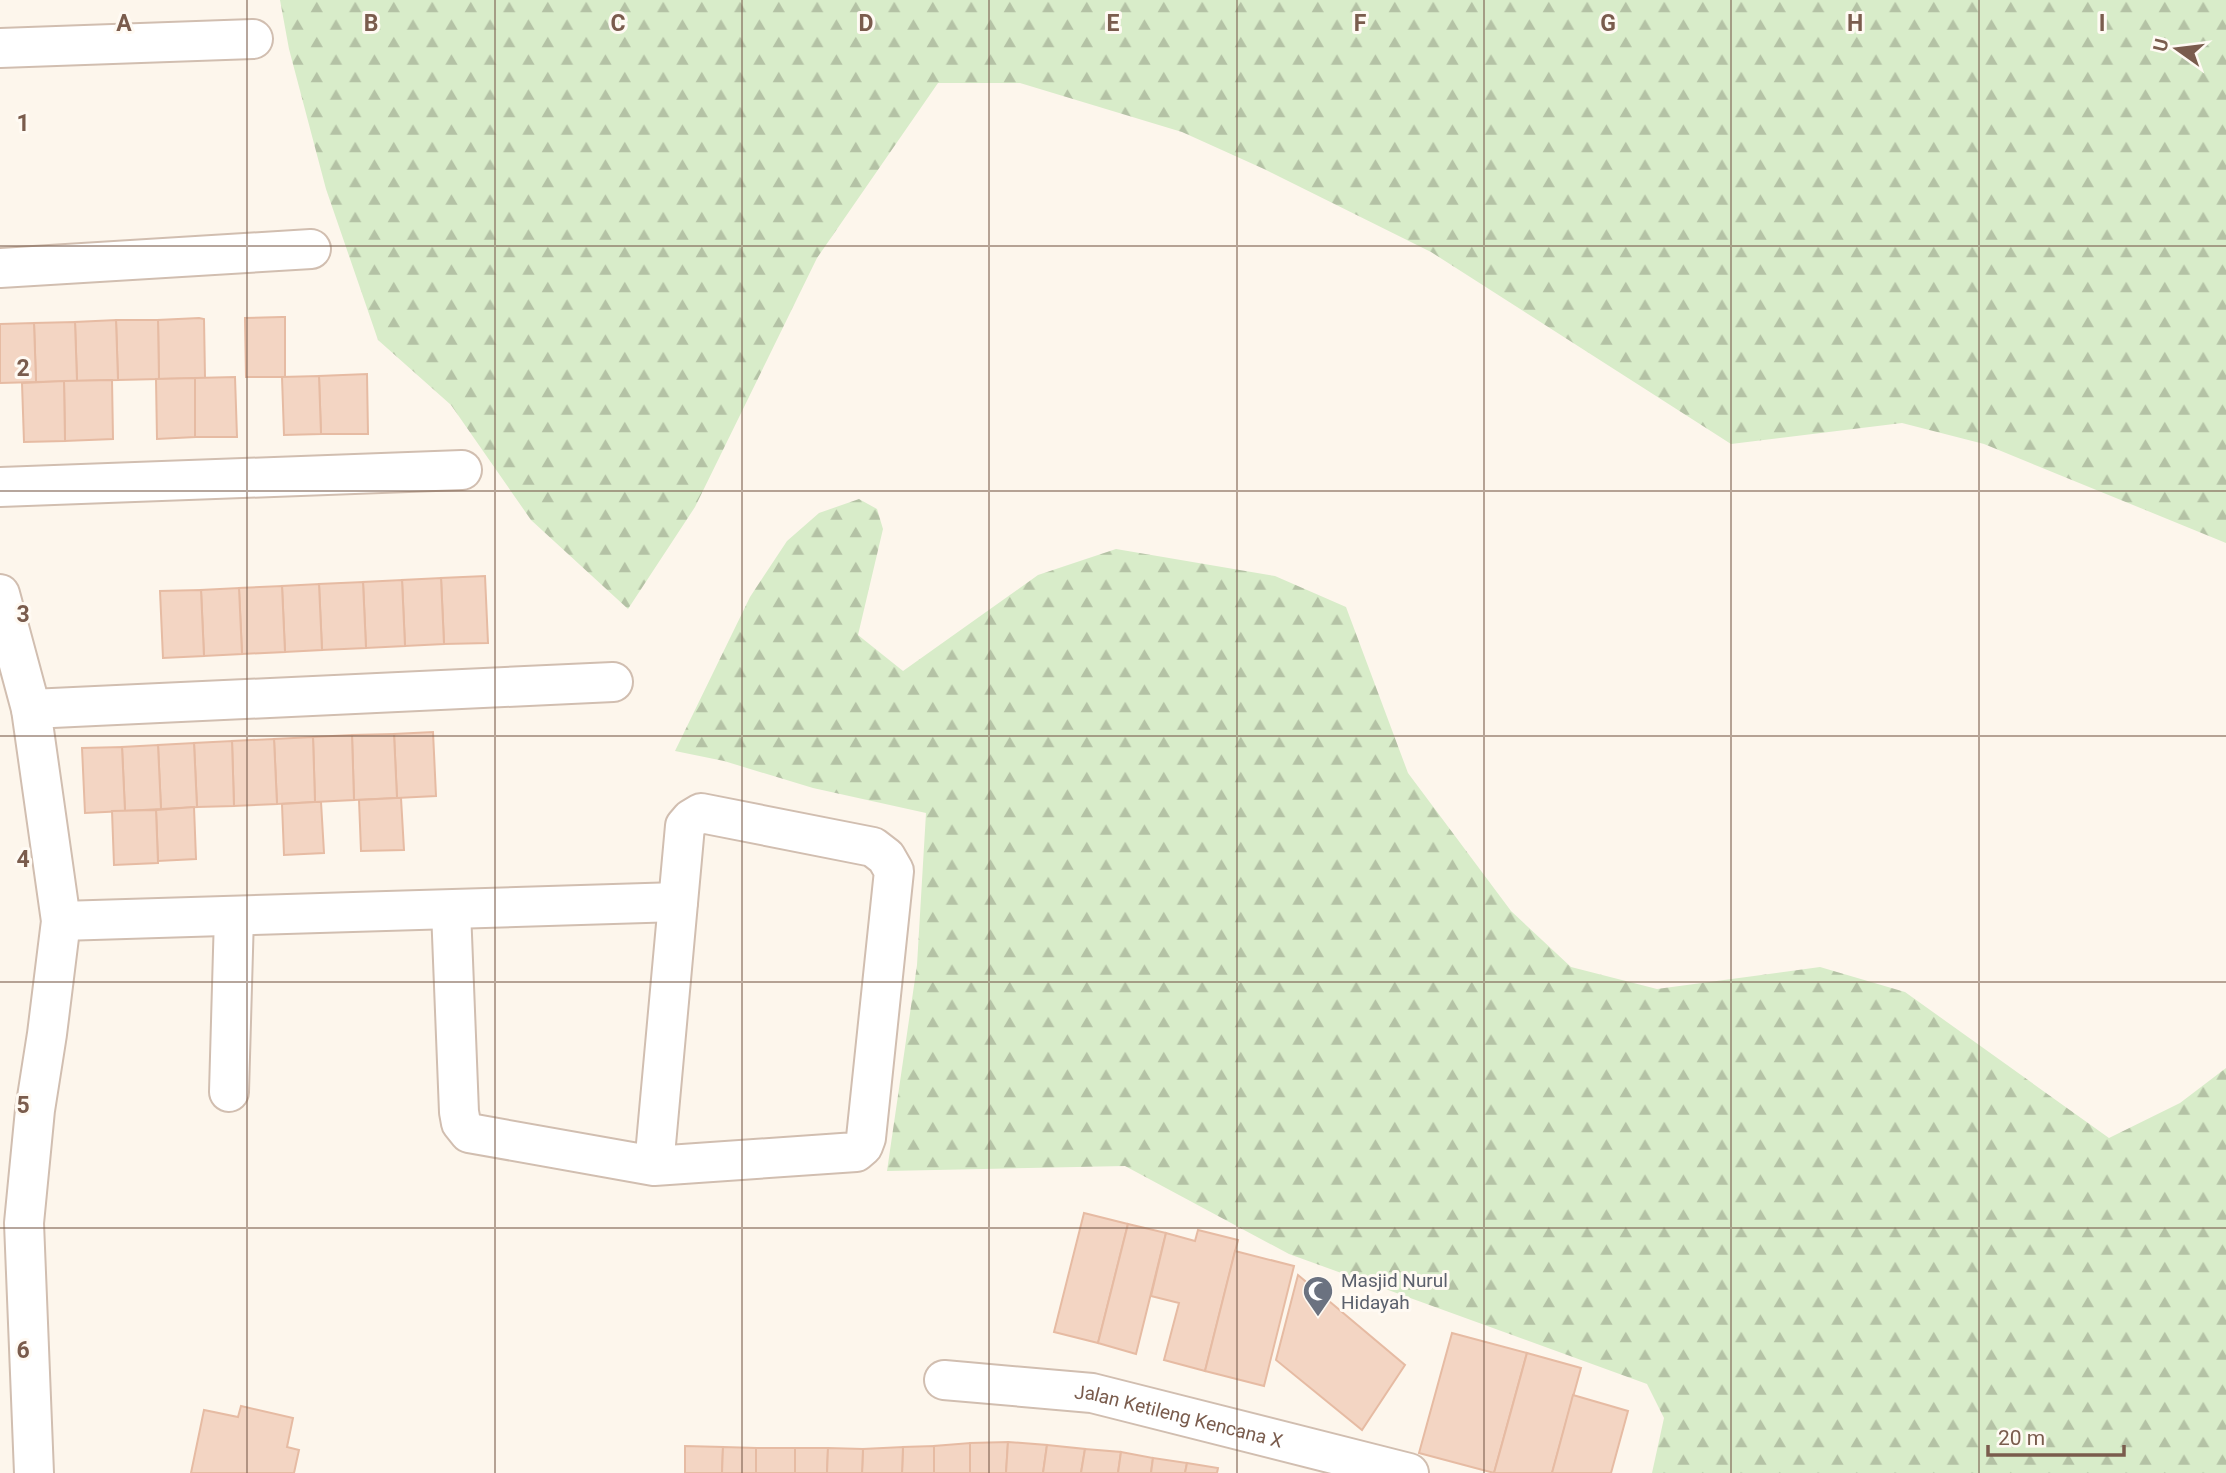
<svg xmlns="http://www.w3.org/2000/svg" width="2226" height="1473" viewBox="0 0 2226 1473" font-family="Roboto,sans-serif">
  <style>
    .forest { fill: url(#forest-firs) }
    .building { fill: #f3d5c3; stroke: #e6bba3; stroke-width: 2 }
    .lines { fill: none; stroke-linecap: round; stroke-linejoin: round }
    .minor-casing { stroke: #d1beb0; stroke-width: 42 }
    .minor { stroke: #fff; stroke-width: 38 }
    .grid { fill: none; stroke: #7a5c4d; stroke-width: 2; stroke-opacity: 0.55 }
    .labels { text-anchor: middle; stroke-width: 6; stroke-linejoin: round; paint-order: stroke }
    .worship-label { font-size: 19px; fill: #5b616d; stroke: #fffaf3; text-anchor: start }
    .street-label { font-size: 19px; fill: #7a5c4d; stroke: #fffaf3 }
    .grid-label { font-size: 23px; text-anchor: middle; font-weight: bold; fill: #7a5c4d; stroke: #fffaf3; stroke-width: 6; stroke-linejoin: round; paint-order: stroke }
  </style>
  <defs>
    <pattern id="forest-firs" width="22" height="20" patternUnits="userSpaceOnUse" patternTransform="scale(1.75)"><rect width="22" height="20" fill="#d8ecc9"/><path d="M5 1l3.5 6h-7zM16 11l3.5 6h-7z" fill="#b4c2a5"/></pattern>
  </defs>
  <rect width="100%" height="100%" fill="#fdf6ec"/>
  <!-- forest -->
  <g class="forest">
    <polygon points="280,0 2226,0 2226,543 1984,444 1902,423 1731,444 1431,252 1264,169 1182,132 1020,83 938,83 817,258 695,507 628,609 531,520 451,405 378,340 326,189 289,49"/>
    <polygon points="859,499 877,509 883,529 858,635 903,671 1038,575 1116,549 1275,576 1346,607 1408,773 1511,911 1571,967 1657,989 1820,967 1905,992 2109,1138 2180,1103 2226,1068 2226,1473 1652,1473 1664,1418 1647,1384 1289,1254 1125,1166 887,1171 917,965 926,813 813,788 724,761 675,751 750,597 787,541 819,513"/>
  </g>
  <!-- building -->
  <g class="building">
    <polygon points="282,317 285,317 285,377 246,377 245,318"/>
    <polygon points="199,318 204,319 205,378 159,379 158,320"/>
    <polygon points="116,320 158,320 159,379 118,380"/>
    <polygon points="116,320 118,380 77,381 75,322"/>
    <polygon points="75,322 77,381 36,382 34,323"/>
    <polygon points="34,323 36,382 0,383 0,324"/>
    <polygon points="367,374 368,434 321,434 319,376"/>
    <polygon points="319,376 321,434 284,435 282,377"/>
    <polygon points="235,377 237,437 195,437 195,378"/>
    <polygon points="195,378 195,437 157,439 156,379"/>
    <polygon points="112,380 113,439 65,441 64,381"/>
    <polygon points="64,381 65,441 24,442 22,383"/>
    <polygon points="485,576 488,643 444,644 441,578"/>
    <polygon points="441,578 444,644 405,646 402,580"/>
    <polygon points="402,580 405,646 366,648 363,582"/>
    <polygon points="363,582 366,648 322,650 319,584"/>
    <polygon points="319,584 322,650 285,652 282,586"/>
    <polygon points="282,586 285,652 242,654 239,588"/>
    <polygon points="239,588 242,654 204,656 201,590"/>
    <polygon points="201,590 204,656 163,658 160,591"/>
    <polygon points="433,732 436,796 397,798 394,734"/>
    <polygon points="394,734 397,798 354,800 352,735"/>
    <polygon points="352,735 354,800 315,802 313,737"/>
    <polygon points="313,737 315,802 277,804 274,739"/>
    <polygon points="274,739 277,804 234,806 232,741"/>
    <polygon points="232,741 234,806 197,807 194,743"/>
    <polygon points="194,743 197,807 161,809 158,745"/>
    <polygon points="158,745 161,809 125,811 122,747"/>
    <polygon points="122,747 125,811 85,813 82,748"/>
    <polygon points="397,798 401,798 404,850 361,851 359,800"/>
    <polygon points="315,802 321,802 324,853 284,855 282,804"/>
    <polygon points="194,807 196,859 158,861 156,810"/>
    <polygon points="156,810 158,863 114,865 112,811"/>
    <polygon points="1084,1213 1128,1224 1098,1343 1054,1332"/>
    <polygon points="1128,1224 1166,1233 1136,1354 1098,1343"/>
    <polygon points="1198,1230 1238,1240 1205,1371 1164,1360 1179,1303 1151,1296 1166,1233 1195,1241"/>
    <polygon points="1235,1251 1294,1266 1264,1386 1205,1371"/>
    <polygon points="1298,1275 1405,1365 1362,1430 1276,1360"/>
    <polygon points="1452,1333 1527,1353 1494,1473 1419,1453"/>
    <polygon points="1527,1353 1581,1368 1552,1473 1494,1473"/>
    <polygon points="1573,1395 1628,1411 1611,1473 1552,1473"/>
    <polygon points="241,1406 293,1418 287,1447 299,1450 294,1473 191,1473 204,1410 238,1417"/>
    <polygon points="1008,1442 1006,1473 970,1473 970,1443"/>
    <polygon points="1008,1442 1047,1445 1043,1473 1006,1473"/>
    <polygon points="970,1443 970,1473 934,1473 934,1446"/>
    <polygon points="1047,1445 1085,1449 1081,1473 1043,1473"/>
    <polygon points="685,1446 723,1447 722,1473 685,1473"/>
    <polygon points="934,1446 934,1473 902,1473 903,1447"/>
    <polygon points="723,1447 756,1448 756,1473 722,1473"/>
    <polygon points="903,1447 902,1473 862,1473 863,1449"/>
    <rect x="756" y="1448" width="39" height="25"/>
    <polygon points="795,1448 828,1448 827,1473 795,1473"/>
    <polygon points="828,1448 863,1449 862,1473 827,1473"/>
    <polygon points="1085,1449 1121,1452 1118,1473 1081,1473"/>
    <polygon points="1121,1452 1153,1458 1151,1473 1118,1473"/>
    <polygon points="1153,1458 1187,1463 1185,1473 1151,1473"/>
    <polygon points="1187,1463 1218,1468 1217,1473 1185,1473"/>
  </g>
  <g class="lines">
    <!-- minor casing -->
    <g class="minor-casing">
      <g id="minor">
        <polyline points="0,48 253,39"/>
        <polyline points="0,268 311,249"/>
        <polyline points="0,487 462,470"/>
        <polyline points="0,594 31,709 61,921 47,1034 35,1110 24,1223 34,1473"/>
        <polyline points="31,709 613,682"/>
        <polyline points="451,910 459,1112 461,1123 469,1133 654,1166 856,1152 863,1146 866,1138 894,871 886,857 873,847 701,813 691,819 685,826 654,1166"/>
        <polyline points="61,921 678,902"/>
        <polyline points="229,1092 234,916"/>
        <path id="s1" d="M944,1380L1092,1393L1409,1473"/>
      </g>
    </g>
    <!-- minor -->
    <use href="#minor" class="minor"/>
  </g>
  <!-- grid -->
  <path class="grid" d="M247,0V1473M495,0V1473M742,0V1473M989,0V1473M1237,0V1473M1484,0V1473M1731,0V1473M1979,0V1473M0,246H2226M0,491H2226M0,736H2226M0,982H2226M0,1228H2226"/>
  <!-- icons -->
  <defs>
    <g id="mosque-pin" transform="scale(1.575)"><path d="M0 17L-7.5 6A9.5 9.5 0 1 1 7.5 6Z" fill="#6b7280" stroke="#fffaf3"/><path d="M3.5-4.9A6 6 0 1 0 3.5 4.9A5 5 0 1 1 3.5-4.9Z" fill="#fff"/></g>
  </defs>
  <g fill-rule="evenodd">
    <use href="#mosque-pin" x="1318" y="1291"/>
  </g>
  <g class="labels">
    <!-- worship labels -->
    <g class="worship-label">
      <text x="1341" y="1287">Masjid Nurul<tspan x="1341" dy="22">Hidayah</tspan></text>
    </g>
    <!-- street labels -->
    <g class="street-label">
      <text dy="7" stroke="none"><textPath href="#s1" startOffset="238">Jalan Ketileng Kencana X</textPath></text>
    </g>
  </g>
  <g class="grid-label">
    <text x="124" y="31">A</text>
    <text x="371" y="31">B</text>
    <text x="618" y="31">C</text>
    <text x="866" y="31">D</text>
    <text x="1113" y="31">E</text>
    <text x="1360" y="31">F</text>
    <text x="1608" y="31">G</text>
    <text x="1855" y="31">H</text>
    <text x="2102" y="31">I</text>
    <text x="23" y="131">1</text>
    <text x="23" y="376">2</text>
    <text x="23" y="622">3</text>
    <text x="23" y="867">4</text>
    <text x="23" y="1113">5</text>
    <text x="23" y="1358">6</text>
  </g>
  <!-- north arrow -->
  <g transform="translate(2177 49) rotate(284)" stroke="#fffaf3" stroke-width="5" paint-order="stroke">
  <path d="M0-5L12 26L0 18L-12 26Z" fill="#7a5c4d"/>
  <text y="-10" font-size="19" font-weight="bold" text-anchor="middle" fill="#7a5c4d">U</text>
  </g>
  <!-- scale -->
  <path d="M1988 1445v10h136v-10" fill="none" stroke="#7a5c4d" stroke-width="3.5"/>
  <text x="1998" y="1445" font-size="21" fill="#7a5c4d" stroke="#fffaf3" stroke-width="5" paint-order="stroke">20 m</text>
</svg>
